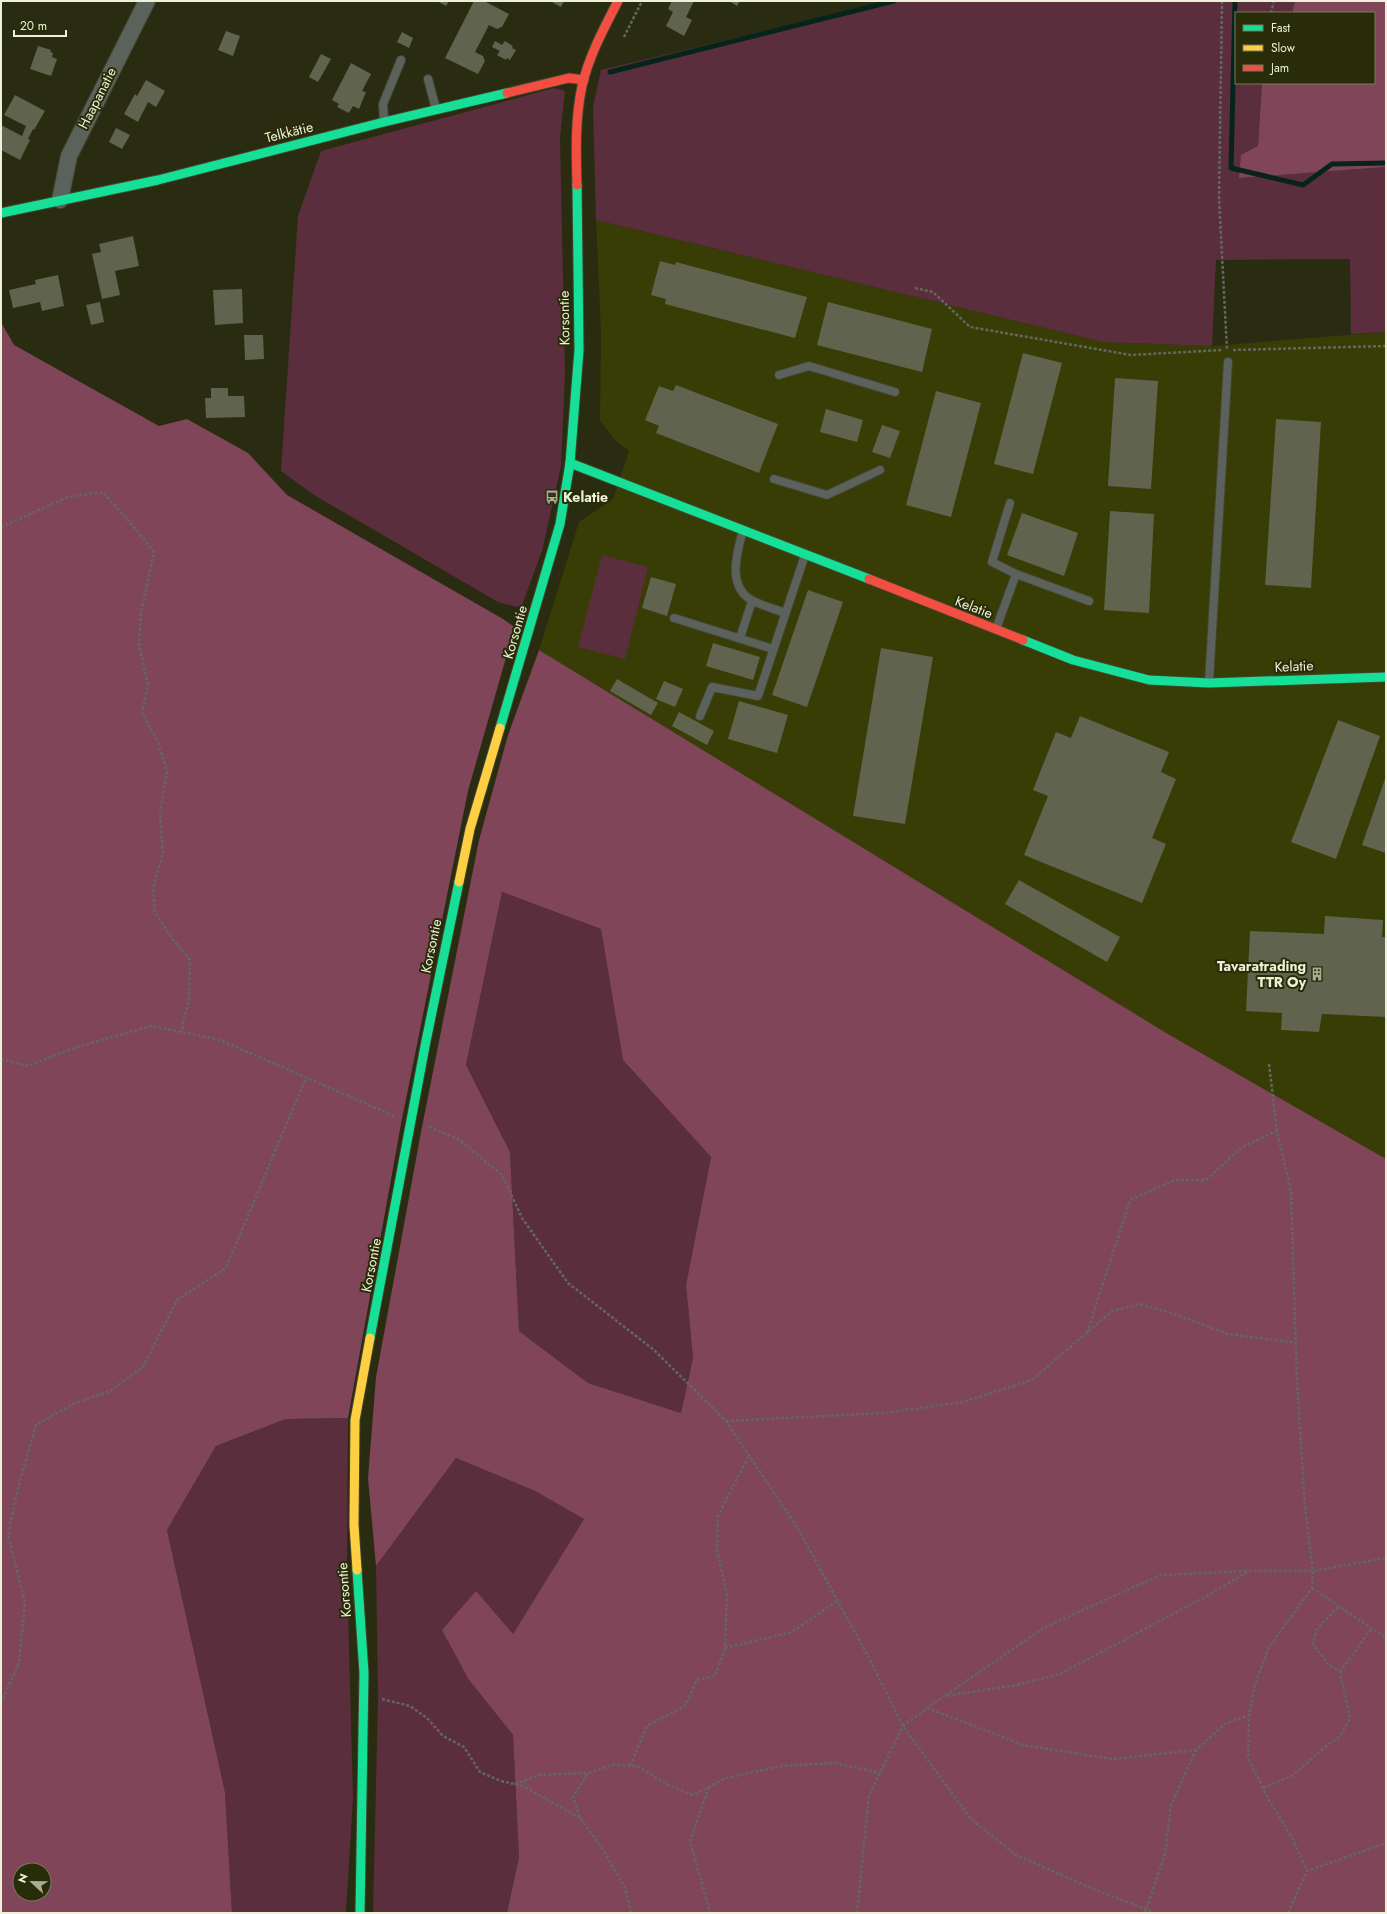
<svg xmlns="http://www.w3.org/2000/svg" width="1387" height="1914" viewBox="0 0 1387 1914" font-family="Jost,sans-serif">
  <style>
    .built { fill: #383d05 }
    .green { fill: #5a2e3c }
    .forest { fill: #804559; fill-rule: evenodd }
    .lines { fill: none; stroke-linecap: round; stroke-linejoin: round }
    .stream { stroke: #07241c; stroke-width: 5 }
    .building { fill: #60634d }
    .lane-casing { stroke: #43452f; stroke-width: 10 }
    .street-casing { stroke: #43452f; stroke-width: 18 }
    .fast-casing { stroke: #43452f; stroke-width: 11 }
    .slow-casing { stroke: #43452f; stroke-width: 11 }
    .jam-casing { stroke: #43452f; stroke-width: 11 }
    .path { stroke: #636760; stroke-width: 2.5; stroke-dasharray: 3 2; stroke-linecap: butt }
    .lane { stroke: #5b625c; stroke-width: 8 }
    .street { stroke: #5b625c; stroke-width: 16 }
    .fast { stroke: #16e098; stroke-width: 9 }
    .slow { stroke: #ffcf43; stroke-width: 9 }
    .jam { stroke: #f24e42; stroke-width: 9 }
    .labels { text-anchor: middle; stroke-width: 4; stroke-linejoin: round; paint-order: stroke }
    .street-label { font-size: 14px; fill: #ecf1d8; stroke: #282c08 }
    .poi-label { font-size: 14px; font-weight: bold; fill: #ecf1d8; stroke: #282c08; text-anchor: start }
  </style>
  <rect width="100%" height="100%" fill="#292c10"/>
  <!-- built -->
  <polygon class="built" points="596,220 1103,342 1212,346 1386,332 1386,1159 1168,1034 539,650 579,522 613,499 629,451 616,441 600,421 601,331"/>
  <!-- green -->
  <g class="green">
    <polygon points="892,1 1295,1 1292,13 1236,13 1236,83 1262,83 1258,146 1239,178 1386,167 1386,332 1351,334 1350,259 1216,260 1212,346 1103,342 596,220 593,106 601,70"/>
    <polygon points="554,88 565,91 560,137 565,374 561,466 542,551 521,608 498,602 314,495 281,471 298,216 321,151"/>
    <polygon points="602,555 648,567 625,659 578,647"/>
    <polygon points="502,892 601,929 623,1060 711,1157 686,1285 693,1358 681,1413 588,1383 519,1331 510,1152 466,1065"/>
    <polygon points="348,1418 347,1571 353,1798 346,1913 232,1913 225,1792 167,1530 216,1446 286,1419"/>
    <polygon points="456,1458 535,1491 584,1519 513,1634 469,1680 513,1735 519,1857 507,1913 373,1913 378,1698 376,1566"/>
  </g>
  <!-- forest -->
  <g class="forest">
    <polygon points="1295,1 1386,1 1386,167 1239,178 1241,155 1258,146 1262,83 1374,83 1374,13 1292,13"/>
    <path d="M1,322L14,345L159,426L187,419L248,453L287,495L503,619L517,629L507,654L468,791L401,1124L348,1418L286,1419L216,1446L167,1530L225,1792L232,1913H1ZM20,1870H44V1894H20Z"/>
    <path d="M539,650L1168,1034L1386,1159V1913H507L519,1857L513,1735L469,1680L442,1630L476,1591L513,1634L584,1519L535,1491L456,1458L376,1566L368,1478L376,1377L421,1132L479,840L508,735ZM502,892L601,929L623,1060L711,1157L686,1285L693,1358L681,1413L588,1383L519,1331L510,1152L466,1065Z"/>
  </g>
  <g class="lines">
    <!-- stream -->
    <g class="stream">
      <polyline points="1235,1 1231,168 1303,185 1332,164 1386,163"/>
      <polyline points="610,72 894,1"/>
    </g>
  </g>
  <!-- building -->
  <g class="building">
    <polygon points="437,1 449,1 446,6"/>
    <polygon points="474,1 484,1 509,14 502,27 497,29 489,25 475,52 483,56 485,61 478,74 445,58"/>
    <polygon points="550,1 564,1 561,7"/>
    <polygon points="672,1 694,1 686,17 692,20 684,36 666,26 673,12 668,9"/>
    <polygon points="729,1 740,1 737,6"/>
    <polygon points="226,31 240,36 233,56 218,50"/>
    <polygon points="402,32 413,38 409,48 397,42"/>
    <polygon points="495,41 502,45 505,41 513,46 512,48 516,50 510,60 507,58 506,60 497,55 500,51 492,47"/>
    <polygon points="38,46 51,50 50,52 53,53 52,57 57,59 51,76 30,69"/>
    <polygon points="321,54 331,59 318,82 309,77"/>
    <polygon points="351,63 371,74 362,91 366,92 359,109 353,106 349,113 337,107 339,104 332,100"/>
    <polygon points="146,80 165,91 156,107 148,102 138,122 124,114 135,94 137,96"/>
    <polygon points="15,95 45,111 34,130 33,129 28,139 30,140 20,160 1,150 1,125 22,136 26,126 4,115"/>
    <polygon points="116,128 130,135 122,149 109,142"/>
    <polygon points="133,236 139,266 115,271 120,295 102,299 92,254 101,252 99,244"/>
    <polygon points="660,261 675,265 676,262 807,297 795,338 665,304 666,299 651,295"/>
    <polygon points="58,275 64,306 42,311 40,302 13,308 9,290 36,284 35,280"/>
    <polygon points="242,289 243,323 215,325 213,290"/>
    <polygon points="100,302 104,322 91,325 86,305"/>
    <polygon points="828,302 932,329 922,372 817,345"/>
    <polygon points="244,335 263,335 264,359 245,360"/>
    <polygon points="1023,353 1062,363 1033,474 994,464"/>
    <polygon points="1115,378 1158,381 1151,489 1108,486"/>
    <polygon points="676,385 778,424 759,473 656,433 659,426 645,420 659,386 673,391"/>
    <polygon points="211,388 228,388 228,396 244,396 245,417 206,418 205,398 211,398"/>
    <polygon points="936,391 981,403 951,517 906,505"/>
    <polygon points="826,409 863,420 857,442 820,432"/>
    <polygon points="1276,419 1321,422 1311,588 1265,585"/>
    <polygon points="882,425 900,431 890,458 872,452"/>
    <polygon points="1110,511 1154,514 1149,613 1104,610"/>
    <polygon points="1022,513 1078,533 1064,576 1007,555"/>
    <polygon points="651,577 676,584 667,616 642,608"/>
    <polygon points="808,590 843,602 807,707 772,695"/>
    <polygon points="713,643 760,657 753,680 706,666"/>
    <polygon points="881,648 933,657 905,824 853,816"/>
    <polygon points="617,679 658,703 651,715 610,691"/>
    <polygon points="664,681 683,689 675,707 656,699"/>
    <polygon points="739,701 788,715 777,753 728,739"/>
    <polygon points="679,712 714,731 707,745 672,726"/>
    <polygon points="1080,716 1169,752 1161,772 1176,779 1152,838 1166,844 1142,903 1024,855 1048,796 1033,790 1056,732 1071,738"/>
    <polygon points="1338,720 1380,736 1336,859 1291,842"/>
    <polygon points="1386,776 1386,853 1362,845"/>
    <polygon points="1019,880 1120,937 1107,962 1005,904"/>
    <polygon points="1325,916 1383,920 1382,937 1386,937 1386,1017 1322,1014 1319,1032 1281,1030 1282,1013 1246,1011 1250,931 1324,934"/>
  </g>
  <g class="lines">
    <!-- lane casing -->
    <g class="lane-casing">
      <g id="lane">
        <polyline points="428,79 436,109"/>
        <polyline points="384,121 383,104 401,60"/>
        <polyline points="779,375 809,366 895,392"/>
        <polyline points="774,479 827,495 880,470"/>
        <polyline points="1010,503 992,562 1016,574 1089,601"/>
        <path d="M743,530C737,553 726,587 753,601C763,606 775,609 785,613"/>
        <polyline points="674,618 773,649"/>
        <polyline points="996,629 1016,574"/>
        <polyline points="740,638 752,601"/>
        <polyline points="1209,682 1228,362"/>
        <polyline points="700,716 712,687 758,696 805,555"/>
      </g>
    </g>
    <!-- street casing -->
    <g class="street-casing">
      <polyline id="street" points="60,200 69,156 147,1"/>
    </g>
    <!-- fast casing -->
    <g class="fast-casing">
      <g id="fast">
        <polyline points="1,213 158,180 384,122 507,93"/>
        <polyline points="570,463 869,579"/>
        <polyline points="1023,640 1073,660 1149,680 1209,683 1386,677"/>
        <polyline points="500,728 560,524 570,463 579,350 577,185"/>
        <polyline points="370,1338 426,1041 459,882"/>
        <polyline points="357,1570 364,1673 360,1913"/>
      </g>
    </g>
    <!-- slow casing -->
    <g class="slow-casing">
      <g id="slow">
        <polyline points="459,882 470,829 500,728"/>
        <polyline points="357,1570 354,1525 355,1420 370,1338"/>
      </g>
    </g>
    <!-- jam casing -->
    <g class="jam-casing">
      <g id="jam">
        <polyline points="507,93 569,78 584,80"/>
        <path d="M577,185C576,152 575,119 582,86C589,56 604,28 618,1"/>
        <polyline points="869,579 1023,640"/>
      </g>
    </g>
    <!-- path -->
    <g class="path">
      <polyline points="1222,1 1219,198 1227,350"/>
      <polyline points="1271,13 1274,1"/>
      <polyline points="624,37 642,1"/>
      <polyline points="915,288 933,292 970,327 1131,355 1222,350"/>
      <polyline points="1233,350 1386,346"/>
      <polyline points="1,527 68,497 103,492 134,527 154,552 141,613 139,645 148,685 142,713 158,742 167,771 160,813 163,853 153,888 155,912 171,937 190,960 189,1001 183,1021 182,1032"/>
      <polyline points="1,1059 27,1066 74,1048 151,1026 220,1040 394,1116"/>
      <polyline points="1269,1064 1277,1131 1291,1192 1297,1383 1305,1507 1313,1571 1312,1588 1269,1647 1255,1684 1249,1715 1248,1758 1269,1800 1291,1836 1307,1871"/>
      <polyline points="429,1127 458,1139 502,1175 522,1218 568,1283 654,1350 726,1421 797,1527 868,1656 903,1726 970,1818 1016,1855 1091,1888 1156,1913"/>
      <polyline points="1087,1333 1130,1200 1175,1180 1206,1180 1242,1147 1277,1131"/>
      <polyline points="726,1421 884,1413 963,1402 1032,1380 1112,1311 1140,1304 1171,1313 1228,1334 1296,1343"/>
      <polyline points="1312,1588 1386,1638"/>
      <polyline points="725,1648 792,1632 837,1601"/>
      <polyline points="1340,1672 1372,1628"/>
      <polyline points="946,1695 1045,1627 1161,1575 1249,1571 1313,1571 1386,1558"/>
      <polyline points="382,1699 410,1706 427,1718 443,1736 464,1747 480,1772 501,1781 523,1786 580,1818"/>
      <polyline points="1,1703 19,1663 25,1603 8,1535 18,1488 36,1425 75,1403 110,1391 143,1367 177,1300 226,1268 306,1078"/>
      <polyline points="927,1708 1023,1745 1112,1759 1196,1750"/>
      <polyline points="630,1766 647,1726 685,1706 697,1680 715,1676 725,1648 727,1595 717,1551 718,1516 749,1455"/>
      <polyline points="515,1784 539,1775 588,1773"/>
      <polyline points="709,1787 690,1841 710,1913"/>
      <polyline points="1263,1788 1292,1776 1324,1748 1339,1737 1350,1719 1340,1672 1329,1665 1313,1645 1316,1630 1339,1606"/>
      <polyline points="631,1913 625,1888 602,1848 580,1818 573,1797 588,1773 613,1765 637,1766 666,1784 693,1795 726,1778 781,1766 836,1763 880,1773"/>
      <polyline points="857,1913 869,1795 903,1726 944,1696 1017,1685 1060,1674 1205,1597 1249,1571"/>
      <polyline points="1145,1913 1165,1854 1171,1805 1196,1750 1226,1723 1249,1715"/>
      <polyline points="1288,1913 1307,1871 1386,1843"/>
    </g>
    <!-- lane -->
    <use href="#lane" class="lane"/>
    <!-- street -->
    <use href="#street" class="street"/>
    <!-- fast -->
    <use href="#fast" class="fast"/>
    <!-- slow -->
    <use href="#slow" class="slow"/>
    <!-- jam -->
    <use href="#jam" class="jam"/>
  </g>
  <!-- icons -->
  <defs>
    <g id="bus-bare" transform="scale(1.08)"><path d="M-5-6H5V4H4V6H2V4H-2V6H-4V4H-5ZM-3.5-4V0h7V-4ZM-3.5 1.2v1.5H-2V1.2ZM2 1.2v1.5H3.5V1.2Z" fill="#a8ac92" stroke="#282c08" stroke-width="2.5" paint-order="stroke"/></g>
    <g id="building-bare" transform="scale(1.08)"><path d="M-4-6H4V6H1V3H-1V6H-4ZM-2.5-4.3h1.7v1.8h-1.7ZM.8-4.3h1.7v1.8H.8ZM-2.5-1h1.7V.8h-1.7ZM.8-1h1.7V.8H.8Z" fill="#a8ac92" stroke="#282c08" stroke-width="2.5" paint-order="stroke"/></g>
  </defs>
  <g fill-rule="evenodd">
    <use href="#bus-bare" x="552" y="497"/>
    <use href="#building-bare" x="1317" y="974"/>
  </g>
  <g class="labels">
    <!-- street labels -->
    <g class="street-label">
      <text transform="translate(97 98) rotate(-63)" y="5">Haapanatie</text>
      <text transform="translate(289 132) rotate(-14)" y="5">Telkkätie</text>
      <text transform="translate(564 318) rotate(-91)" y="5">Korsontie</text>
      <text transform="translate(974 607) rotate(21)" y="5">Kelatie</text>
      <text transform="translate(515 632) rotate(-74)" y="5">Korsontie</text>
      <text transform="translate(1294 666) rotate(-2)" y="5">Kelatie</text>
      <text transform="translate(431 946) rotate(-78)" y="5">Korsontie</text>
      <text transform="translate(371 1265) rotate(-79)" y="5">Korsontie</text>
      <text transform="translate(344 1590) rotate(-94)" y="5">Korsontie</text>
    </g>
    <!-- poi labels -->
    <g class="poi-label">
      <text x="563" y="502">Kelatie</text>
      <text x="1306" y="971" text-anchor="end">Tavaratrading<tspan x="1306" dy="16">TTR Oy</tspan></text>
    </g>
  </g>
  <!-- border -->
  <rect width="1387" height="1914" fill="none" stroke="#ecf1d8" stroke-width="4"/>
  <!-- legend -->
  <rect x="1235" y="12" width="140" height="72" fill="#282c08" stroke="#767b5b"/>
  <rect x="1243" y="25" width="20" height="6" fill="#16e098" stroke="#767b5b"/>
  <text x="1271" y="32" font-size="12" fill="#ecf1d8">Fast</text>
  <rect x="1243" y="45" width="20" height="6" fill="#ffcf43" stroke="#767b5b"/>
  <text x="1271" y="52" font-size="12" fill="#ecf1d8">Slow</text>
  <rect x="1243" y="65" width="20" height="6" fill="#f24e42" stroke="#767b5b"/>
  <text x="1271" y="72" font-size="12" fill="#ecf1d8">Jam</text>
  <!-- north arrow -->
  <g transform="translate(32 1882) rotate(292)"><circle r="19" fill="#282c08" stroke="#767b5b"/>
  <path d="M0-3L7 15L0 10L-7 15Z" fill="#a8ac92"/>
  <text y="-6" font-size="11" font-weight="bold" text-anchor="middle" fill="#ecf1d8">N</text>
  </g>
  <!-- scale -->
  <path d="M14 30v6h52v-6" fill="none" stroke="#ecf1d8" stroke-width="2"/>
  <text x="20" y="30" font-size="12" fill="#ecf1d8" stroke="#282c08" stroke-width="3" paint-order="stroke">20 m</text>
</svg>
